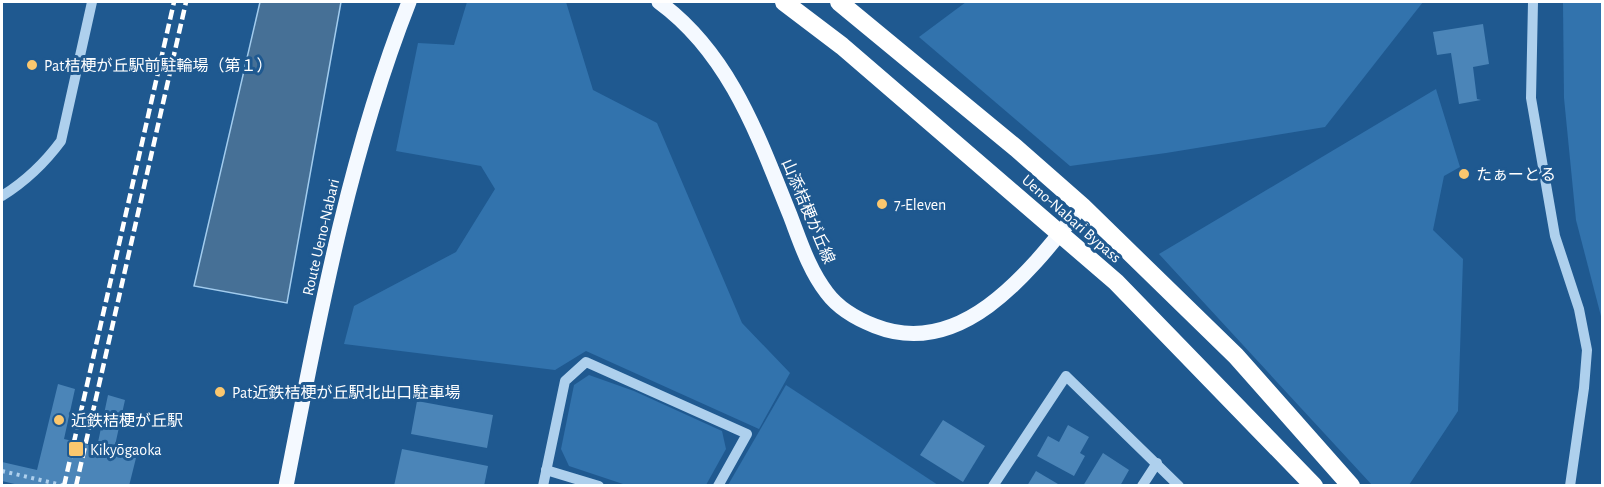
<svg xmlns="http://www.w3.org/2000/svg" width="1604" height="487" viewBox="0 0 1604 487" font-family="'Alegreya Sans','Noto Sans JP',sans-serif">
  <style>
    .green { fill: #3273ad }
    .water { fill: #467096; stroke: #a2ccee; stroke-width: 1.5 }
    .building { fill: #4b85b8 }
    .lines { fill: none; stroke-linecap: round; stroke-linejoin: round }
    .path { stroke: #aed0ed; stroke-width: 4; stroke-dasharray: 3 4.5; stroke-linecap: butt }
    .minor { stroke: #aed0ed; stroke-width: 10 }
    .major { stroke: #f4f9ff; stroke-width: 15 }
    .highway { stroke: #fff; stroke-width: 18 }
    .rail { stroke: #fff; stroke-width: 4.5; stroke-dasharray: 10 4.5; stroke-linecap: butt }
    .poi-dot { fill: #fbc76e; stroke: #1f5990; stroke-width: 2 }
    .labels { text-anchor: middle; stroke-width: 6; stroke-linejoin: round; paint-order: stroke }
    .poi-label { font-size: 16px; fill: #fff; stroke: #1f5990; text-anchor: start }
    .street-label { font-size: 16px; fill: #fff; stroke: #1f5990 }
  </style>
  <rect width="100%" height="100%" fill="#1f5990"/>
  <!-- green -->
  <g class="green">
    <polygon points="467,2 566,2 593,90 657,123 742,323 790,373 759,429 586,351 555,370 344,344 354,306 456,252 495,189 481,166 396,151 418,43 454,45"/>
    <polygon points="966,2 1423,2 1325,127 1166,153 1070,166 919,37"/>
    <polygon points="1563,2 1602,2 1602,320 1576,220 1564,98"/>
    <polygon points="1436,89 1460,167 1444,176 1433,230 1463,259 1458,411 1409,485 1372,485 1159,254"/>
    <polygon points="589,375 634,391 722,431 726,449 706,485 626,485 569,466 561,449 574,385"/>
    <polygon points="786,385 938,485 728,485"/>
  </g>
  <!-- water -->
  <polygon class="water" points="260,2 341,2 287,303 194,286"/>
  <!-- building -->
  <g class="building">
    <polygon points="1483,24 1489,64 1473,67 1477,99 1481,100 1459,104 1451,53 1437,55 1433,32"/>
    <polygon points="58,384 75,389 64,439 97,447 108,395 125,400 114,450 137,454 129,486 23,486 2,481 2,462 37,470"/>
    <polygon points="417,401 493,415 487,448 411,434"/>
    <polygon points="943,420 985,446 963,482 920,455"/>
    <polygon points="1068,425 1089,437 1080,453 1085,456 1074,476 1037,456 1048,436 1059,442"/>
    <polygon points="402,449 488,466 484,486 394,486"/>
    <polygon points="1103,453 1129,470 1120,486 1083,486"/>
    <polygon points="1036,471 1058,484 1057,486 1027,486"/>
  </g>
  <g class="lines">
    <!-- path -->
    <polyline class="path" points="2,471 66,486"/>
    <!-- minor -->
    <g class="minor">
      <polyline points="1533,2 1531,98 1555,236 1579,309 1587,350 1584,388 1570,486"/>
      <path d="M2,196C26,181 44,164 61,141L92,2"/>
      <polyline points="546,470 599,486"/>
      <polyline points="543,486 565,381 586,362 747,434 718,486"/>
      <polyline points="993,486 1066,376 1179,486"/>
      <polyline points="1142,486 1157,463"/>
    </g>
    <!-- major -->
    <g class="major">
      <path d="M659,2C730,54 758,136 790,215C800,241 809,270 827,293C839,309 857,319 875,326C964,361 1033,267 1082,206"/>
      <path d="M286,486C318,322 348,157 409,2"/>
    </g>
    <!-- highway -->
    <g class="highway">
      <polyline points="784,2 842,46 1116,282 1314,486"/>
      <polyline points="839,2 1016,148 1082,206 1236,356 1351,486"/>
    </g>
    <!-- rail -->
    <g class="rail">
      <polyline points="64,486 174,2"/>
      <polyline points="76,486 186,2"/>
    </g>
  </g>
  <!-- markers -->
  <g class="poi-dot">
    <circle cx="32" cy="65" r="6"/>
    <circle cx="1464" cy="174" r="6"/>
    <circle cx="882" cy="204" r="6"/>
    <circle cx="220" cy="392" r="6"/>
    <circle cx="59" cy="420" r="6"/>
    <rect x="68" y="441" width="16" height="16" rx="3"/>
  </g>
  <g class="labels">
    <!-- poi labels -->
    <g class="poi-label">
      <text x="44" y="71">Pat桔梗が丘駅前駐輪場（第１）</text>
      <text x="1476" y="180">たぁーとる</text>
      <text x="894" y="210">7-Eleven</text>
      <text x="232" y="398">Pat近鉄桔梗が丘駅北出口駐車場</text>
      <text x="71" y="426">近鉄桔梗が丘駅</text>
      <text x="90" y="455">Kikyōgaoka</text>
    </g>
    <!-- street labels -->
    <g class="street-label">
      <text transform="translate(809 211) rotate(67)" y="6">山添桔梗が丘線</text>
      <text transform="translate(1072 218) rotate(41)" y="6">Ueno-Nabari Bypass</text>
      <text transform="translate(320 237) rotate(-77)" y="6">Route Ueno-Nabari</text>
    </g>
  </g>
  <!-- border -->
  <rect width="1604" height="487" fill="none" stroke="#ffffff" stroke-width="6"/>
</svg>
